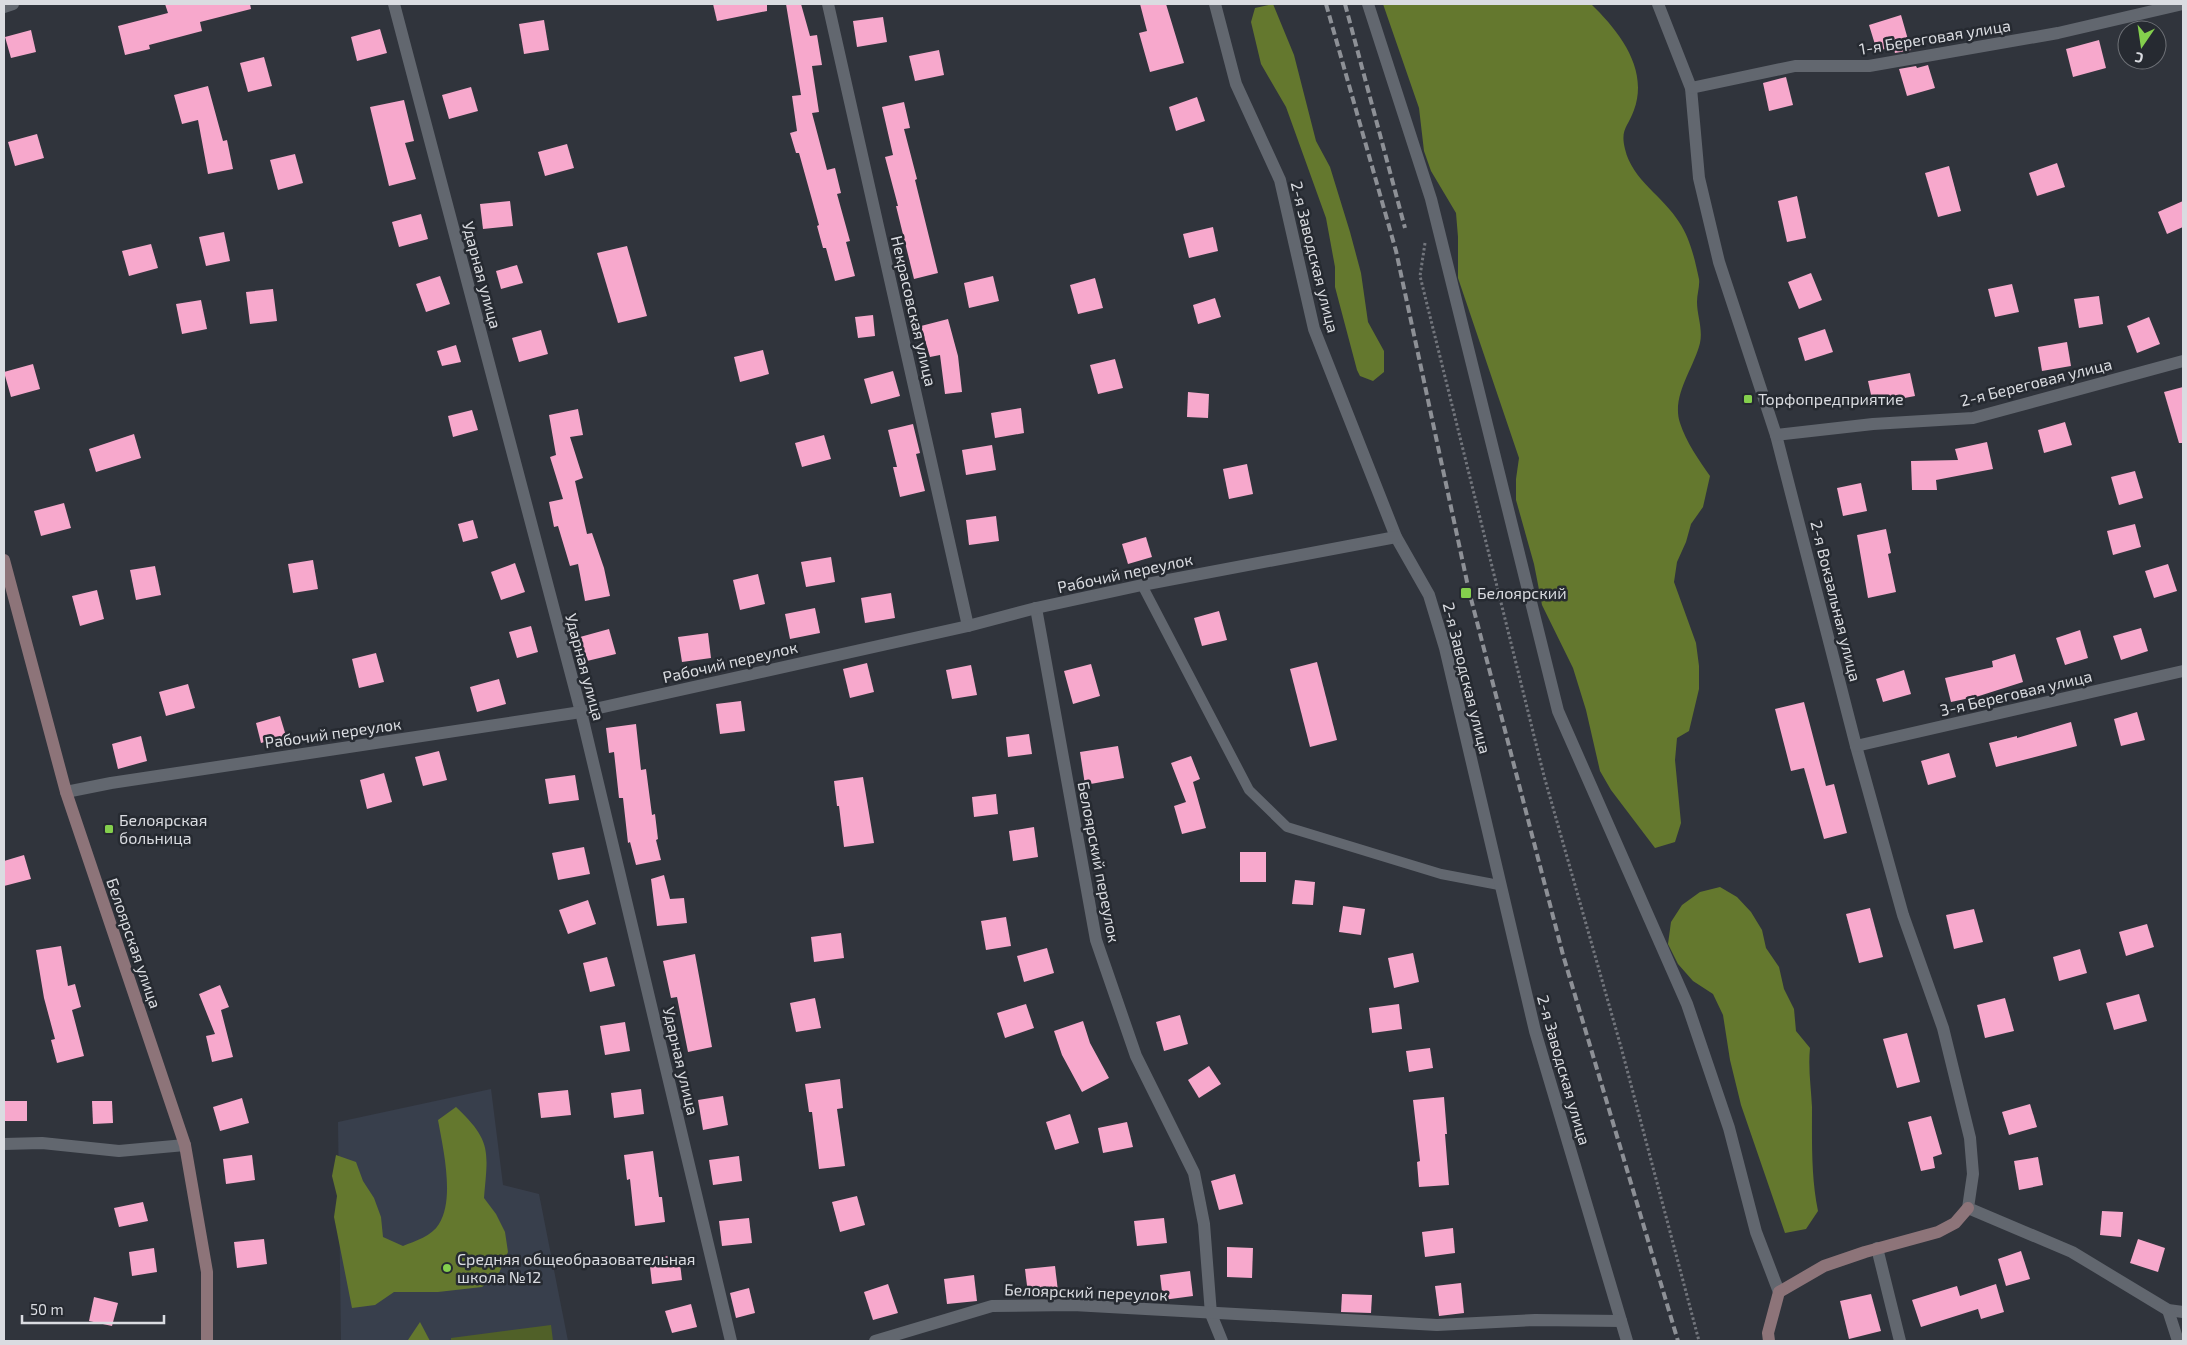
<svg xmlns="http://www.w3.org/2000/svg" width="2187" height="1345" viewBox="0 0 2187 1345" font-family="'Exo 2',sans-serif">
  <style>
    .built { fill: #383f4c }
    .green { fill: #506028 }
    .forest { fill: #64782e }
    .building { fill: #f7a8cc }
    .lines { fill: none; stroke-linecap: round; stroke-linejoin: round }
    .path { stroke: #73767d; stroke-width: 3; stroke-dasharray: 2.5 2.5; stroke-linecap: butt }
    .lane { stroke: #62676f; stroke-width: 10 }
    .street { stroke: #62676f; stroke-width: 12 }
    .secondary { stroke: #8d7479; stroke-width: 12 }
    .rail { stroke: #8d9096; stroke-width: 4; stroke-dasharray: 8 4; stroke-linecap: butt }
    .poi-dot { fill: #84cf4d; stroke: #262a31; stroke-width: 2 }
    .labels { text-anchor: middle; stroke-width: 5; stroke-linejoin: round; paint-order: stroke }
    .street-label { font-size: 16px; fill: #dadce1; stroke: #262a31 }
    .poi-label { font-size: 16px; fill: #dadce1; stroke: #262a31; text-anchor: start }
  </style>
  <rect width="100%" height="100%" fill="#30343c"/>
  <!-- built -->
  <polygon class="built" points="491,1089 503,1185 539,1194 568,1341 341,1341 338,1122"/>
  <!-- green -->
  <polygon class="green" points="551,1325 553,1341 451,1341 451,1338"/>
  <!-- forest -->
  <g class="forest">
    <polygon points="1273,4 1294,55 1316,141 1330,167 1350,232 1361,273 1368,322 1384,351 1384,372 1373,381 1360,376 1357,370 1335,287 1335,267 1326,218 1286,107 1261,64 1251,22 1255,8"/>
    <path d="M1383,4H1591C1619,31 1649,69 1634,110C1628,127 1620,129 1625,149C1632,180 1664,197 1679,222C1690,238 1695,260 1699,279C1700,286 1697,294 1697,302C1697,315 1703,329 1700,343C1694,368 1671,396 1680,423C1686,442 1699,460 1710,476L1703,507L1691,524L1686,542L1677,562L1674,582L1696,643L1699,666V689L1689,731L1677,738L1675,760L1681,823L1675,842L1655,848L1611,790L1600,771L1586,710L1573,668L1542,605L1534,564L1516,500V479L1519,458L1458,278V237L1456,213L1431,171L1424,151L1419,108Z"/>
    <path d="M1720,887L1737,897L1751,912L1762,930L1766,948L1779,967L1784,989L1794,1009L1796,1031L1810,1048C1808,1068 1811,1087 1812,1107C1812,1141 1811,1177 1818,1211L1806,1229L1785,1233L1741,1105L1730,1060L1723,1015L1713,994L1693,981L1678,964L1668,944L1671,922L1682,905L1700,892Z"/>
    <path d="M456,1107C492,1141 488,1151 484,1198L496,1214L505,1232L508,1252L499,1273L482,1287L438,1292H394L375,1305L352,1308L334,1217L337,1196L332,1176L336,1155L356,1162L363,1181L374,1198L381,1217L383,1237L403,1246C415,1241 432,1236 439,1224C455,1199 443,1148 438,1120Z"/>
    <polygon points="420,1322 430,1341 408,1341 408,1340"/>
  </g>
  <!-- building -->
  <g class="building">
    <polygon points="165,4 250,4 251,9 200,22 202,31 149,45 150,49 125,55 118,26 168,13"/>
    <polygon points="713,4 767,4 767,11 717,21"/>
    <polygon points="786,4 801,4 810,36 817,35 822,65 812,66 819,112 812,113 827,170 835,168 841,193 837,194 850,241 846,242 855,276 835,281 826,248 823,248 817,226 819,225 799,153 796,153 790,133 797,131 792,96 801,95"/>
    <polygon points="1140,4 1166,4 1184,63 1150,72 1139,33 1147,31"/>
    <polygon points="1901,15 1911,50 1895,53 1893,47 1877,51 1869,25"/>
    <polygon points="883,17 887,42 857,47 853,21"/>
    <polygon points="544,20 549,50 524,54 519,24"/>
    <polygon points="380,29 387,53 357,61 351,37"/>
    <polygon points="31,30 36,52 11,58 5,37"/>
    <polygon points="2099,40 2106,68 2073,77 2066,49"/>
    <polygon points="939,50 944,75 915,81 909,56"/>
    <polygon points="264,57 272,86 248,92 240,63"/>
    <polygon points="1928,65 1935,88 1907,96 1899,69 1916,66 1917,68"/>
    <polygon points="1786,77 1793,105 1769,111 1763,83"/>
    <polygon points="208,86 223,141 227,140 233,169 208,174 198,120 182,124 174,95"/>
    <polygon points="471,87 478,111 449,119 442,95"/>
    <polygon points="1197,97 1205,121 1176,131 1169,107"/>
    <polygon points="404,100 414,141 405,143 416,179 389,186 370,107"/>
    <polygon points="904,102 910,128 904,129 917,179 915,180 938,273 914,279 896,206 898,206 885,157 893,155 882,107"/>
    <polygon points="37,134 44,158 15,166 8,142"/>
    <polygon points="567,144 574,168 545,176 538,152"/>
    <polygon points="295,154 303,183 278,190 270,160"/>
    <polygon points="2057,163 2065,187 2037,196 2029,173"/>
    <polygon points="1949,166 1961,211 1938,217 1925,173"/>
    <polygon points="1797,196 1806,238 1787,242 1778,201"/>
    <polygon points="510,201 513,226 483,229 480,204"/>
    <polygon points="2183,201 2183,227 2167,234 2158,212"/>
    <polygon points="421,214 428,239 399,247 392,222"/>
    <polygon points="1213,227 1218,251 1189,258 1183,234"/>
    <polygon points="224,232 230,261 206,266 199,237"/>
    <polygon points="151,244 158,268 129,276 122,251"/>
    <polygon points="627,246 647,316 618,323 597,253"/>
    <polygon points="517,265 523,283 501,289 496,271"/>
    <polygon points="1811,273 1822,300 1799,309 1788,282"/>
    <polygon points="440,276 450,304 426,312 416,284"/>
    <polygon points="993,276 999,301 969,308 964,283"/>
    <polygon points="1095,278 1103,308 1078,314 1070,285"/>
    <polygon points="2012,284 2019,312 1995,317 1988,289"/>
    <polygon points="273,289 277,321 250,324 246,292"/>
    <polygon points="2099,296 2103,324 2079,328 2074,299"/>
    <polygon points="1215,298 1221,317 1198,324 1193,305"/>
    <polygon points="201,300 207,329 182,334 176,304"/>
    <polygon points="873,315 875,336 858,338 855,317"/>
    <polygon points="2149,317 2160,344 2137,353 2127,326"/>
    <polygon points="948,319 958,356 962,392 945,394 940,355 930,357 921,326"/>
    <polygon points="1825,329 1833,352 1805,361 1798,338"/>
    <polygon points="541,330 548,354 519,362 512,338"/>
    <polygon points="2067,342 2071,366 2042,371 2038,347"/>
    <polygon points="456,345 461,362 442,366 437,351"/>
    <polygon points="763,350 769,374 740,382 734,357"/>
    <polygon points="1115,359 1123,388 1098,394 1090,365"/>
    <polygon points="33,364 40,389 11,397 4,372"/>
    <polygon points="893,371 900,396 871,404 864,379"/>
    <polygon points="1910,373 1915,396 1873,404 1868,381"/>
    <polygon points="2183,387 2183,443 2179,443 2164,392"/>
    <polygon points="1188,392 1209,394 1208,418 1187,417"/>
    <polygon points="1021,408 1024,433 995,438 991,413"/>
    <polygon points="578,409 583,435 570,437 583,478 575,481 587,534 592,533 604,568 610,596 585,601 578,564 570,566 558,526 554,527 549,502 563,499 550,457 556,455 549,415"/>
    <polygon points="472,410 478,430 453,437 448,416"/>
    <polygon points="2065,422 2072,445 2044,453 2038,430"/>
    <polygon points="913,424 920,453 916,454 925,491 900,497 893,467 897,467 888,430"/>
    <polygon points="134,434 141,458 96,472 89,449"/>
    <polygon points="824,435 831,459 802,467 795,443"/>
    <polygon points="1987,442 1993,469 1936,480 1937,490 1912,490 1911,461 1958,460 1955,449"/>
    <polygon points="992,445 996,470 966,475 962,450"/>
    <polygon points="1247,464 1253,494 1229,499 1223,469"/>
    <polygon points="2135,471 2143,498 2119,505 2111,477"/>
    <polygon points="1861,483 1867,511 1843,516 1837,488"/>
    <polygon points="64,503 71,528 41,536 34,511"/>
    <polygon points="996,516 999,541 969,545 966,520"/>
    <polygon points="473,520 478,538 463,542 458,524"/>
    <polygon points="2135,524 2141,547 2113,555 2107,531"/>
    <polygon points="1886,529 1891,553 1888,554 1896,592 1868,598 1857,535"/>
    <polygon points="1146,537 1152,557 1128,564 1122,544"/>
    <polygon points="831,557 835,582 806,587 801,562"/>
    <polygon points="313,560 318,589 293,593 288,564"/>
    <polygon points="515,563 525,592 501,600 491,572"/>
    <polygon points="2168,564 2177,591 2154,598 2145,571"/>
    <polygon points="155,566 161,595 136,600 130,570"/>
    <polygon points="758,574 765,604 740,610 733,580"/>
    <polygon points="97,590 104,619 80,626 72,596"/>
    <polygon points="891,593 895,618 865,623 861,598"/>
    <polygon points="815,608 820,633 790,639 785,614"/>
    <polygon points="1219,611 1227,640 1202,646 1194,618"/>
    <polygon points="531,626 538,652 517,658 509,632"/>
    <polygon points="2141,628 2148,651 2121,660 2113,636"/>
    <polygon points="609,629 616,654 587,661 580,637"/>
    <polygon points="2080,630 2088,658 2065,665 2056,638"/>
    <polygon points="708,633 711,658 682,662 678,637"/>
    <polygon points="376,653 384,682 359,688 352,659"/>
    <polygon points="2015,654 2023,682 1979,696 1951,702 1945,678 1993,667 1992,661"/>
    <polygon points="1317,662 1337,740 1310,747 1290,669"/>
    <polygon points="867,663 874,692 850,698 843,669"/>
    <polygon points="1091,664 1100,696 1073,704 1064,671"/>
    <polygon points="971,665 977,695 952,699 946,670"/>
    <polygon points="1904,670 1911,694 1883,702 1876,679"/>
    <polygon points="499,679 506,704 477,712 470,687"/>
    <polygon points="188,684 195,708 166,716 159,692"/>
    <polygon points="741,701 745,731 720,734 716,704"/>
    <polygon points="1804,702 1826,786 1834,784 1847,833 1824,839 1804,768 1791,771 1775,709"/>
    <polygon points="2137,712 2145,740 2121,746 2114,719"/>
    <polygon points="280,716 286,736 261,743 256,723"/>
    <polygon points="2071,722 2077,746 1996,767 1989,743 2017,736 2017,738"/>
    <polygon points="636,724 641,770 646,769 652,815 655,814 658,839 656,840 661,860 636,865 630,842 628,843 623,798 619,798 614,752 609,753 606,728"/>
    <polygon points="1029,734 1032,754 1008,757 1006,737"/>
    <polygon points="141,736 147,761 118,769 112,744"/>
    <polygon points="1118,746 1124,778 1085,785 1080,752"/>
    <polygon points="439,751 447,780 423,786 415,757"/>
    <polygon points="1949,753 1956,777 1928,785 1921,761"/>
    <polygon points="1191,756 1200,779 1193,782 1206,828 1182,834 1174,806 1186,802 1171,763"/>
    <polygon points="384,773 392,802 367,809 360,780"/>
    <polygon points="575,775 579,800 549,804 545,779"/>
    <polygon points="863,777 874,843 844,847 839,806 837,806 834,781"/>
    <polygon points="996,794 998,814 974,817 972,797"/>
    <polygon points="1034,827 1038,857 1013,861 1009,831"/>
    <polygon points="584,847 590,874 558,880 552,853"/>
    <rect x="1240" y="852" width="26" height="30"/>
    <polygon points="24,855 31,879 4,886 4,861"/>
    <polygon points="664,875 670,899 684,898 687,923 657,926 651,879"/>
    <polygon points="1295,880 1315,882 1313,905 1292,904"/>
    <polygon points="588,900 596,924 568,934 559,910"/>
    <polygon points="1343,906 1365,909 1361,935 1339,932"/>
    <polygon points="1870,908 1883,957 1859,963 1846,914"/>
    <polygon points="1974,909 1983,942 1954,949 1946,915"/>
    <polygon points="1006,917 1011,946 986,950 981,921"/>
    <polygon points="2147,924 2154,947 2126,956 2119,932"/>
    <polygon points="841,933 844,958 814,962 811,937"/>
    <polygon points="61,946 68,986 75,984 81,1007 72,1010 84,1056 57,1063 51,1040 55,1039 44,998 36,950"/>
    <polygon points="1047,948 1054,973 1024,982 1017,956"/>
    <polygon points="2080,949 2087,973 2059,981 2053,957"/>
    <polygon points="1413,953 1419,982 1394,988 1388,958"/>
    <polygon points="695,954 712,1047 688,1052 677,997 671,998 663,961"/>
    <polygon points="607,957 615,986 590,992 583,963"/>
    <polygon points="220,985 229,1007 221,1010 233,1057 212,1062 206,1036 215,1034 199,994"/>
    <polygon points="2139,994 2147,1021 2114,1030 2106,1003"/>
    <polygon points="815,998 821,1028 796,1032 790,1003"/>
    <polygon points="2005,998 2014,1031 1985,1038 1977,1005"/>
    <polygon points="1026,1004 1034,1028 1005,1038 997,1013"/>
    <polygon points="1399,1004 1402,1029 1372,1033 1369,1008"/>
    <polygon points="1180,1015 1188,1044 1164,1051 1156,1022"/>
    <polygon points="1083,1021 1090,1043 1109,1078 1082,1092 1062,1055 1054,1031"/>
    <polygon points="625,1022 630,1051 605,1055 600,1026"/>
    <polygon points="1907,1033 1920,1082 1897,1088 1883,1039"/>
    <polygon points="1430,1048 1433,1068 1409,1072 1406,1051"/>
    <polygon points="1209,1066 1221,1084 1199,1098 1188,1080"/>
    <polygon points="840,1079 843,1108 837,1109 845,1166 819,1169 812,1112 809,1112 805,1084"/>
    <polygon points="641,1089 644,1114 614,1118 611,1093"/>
    <polygon points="568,1090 571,1115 541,1118 538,1093"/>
    <polygon points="723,1096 728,1125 703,1130 698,1100"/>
    <polygon points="1444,1097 1447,1134 1445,1134 1449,1185 1419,1187 1417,1162 1420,1161 1413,1100"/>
    <polygon points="242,1098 249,1123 220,1131 213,1107"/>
    <rect x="5" y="1101" width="22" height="20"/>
    <polygon points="92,1101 112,1101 113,1123 93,1124"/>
    <polygon points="2030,1104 2037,1127 2009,1135 2002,1112"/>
    <polygon points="1070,1114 1079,1143 1055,1150 1046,1122"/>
    <polygon points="1931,1116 1942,1154 1933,1157 1935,1168 1921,1171 1908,1122"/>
    <polygon points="1127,1122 1133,1147 1103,1153 1098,1128"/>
    <polygon points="653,1151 659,1197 662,1197 665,1222 635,1226 630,1179 627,1180 624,1155"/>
    <polygon points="252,1155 255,1180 226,1184 223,1159"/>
    <polygon points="739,1156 742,1181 713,1185 709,1160"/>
    <polygon points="2038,1157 2043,1185 2019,1190 2014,1161"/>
    <polygon points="1235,1174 1243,1204 1219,1210 1211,1181"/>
    <polygon points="857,1196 865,1225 840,1232 832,1202"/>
    <polygon points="143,1202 148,1221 119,1227 114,1208"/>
    <polygon points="2102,1211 2123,1212 2121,1237 2100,1235"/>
    <polygon points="749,1218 752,1243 722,1246 719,1221"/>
    <polygon points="1164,1218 1167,1243 1137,1246 1134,1221"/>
    <polygon points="1453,1228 1455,1253 1425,1257 1422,1232"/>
    <polygon points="264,1239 267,1264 237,1268 234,1242"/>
    <polygon points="2138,1239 2165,1248 2158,1272 2130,1263"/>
    <polygon points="1227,1247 1253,1248 1252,1278 1227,1277"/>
    <polygon points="154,1248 157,1272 132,1276 129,1252"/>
    <polygon points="2021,1251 2030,1279 2006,1286 1998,1259"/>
    <polygon points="679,1255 682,1280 652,1284 649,1258"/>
    <polygon points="1055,1266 1058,1291 1028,1294 1025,1269"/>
    <polygon points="1190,1271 1193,1296 1163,1300 1160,1275"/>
    <polygon points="974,1275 977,1301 947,1304 944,1279"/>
    <polygon points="1461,1283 1464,1313 1439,1316 1435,1286"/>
    <polygon points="888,1284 898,1313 873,1320 864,1292"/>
    <polygon points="1996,1284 2004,1312 1981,1319 1978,1309 1921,1327 1912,1300 1957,1286 1960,1296"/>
    <polygon points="749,1288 755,1313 736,1318 730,1293"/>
    <polygon points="1342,1294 1372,1295 1371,1313 1341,1312"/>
    <polygon points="1871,1294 1881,1331 1849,1339 1840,1301"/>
    <polygon points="94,1297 118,1303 112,1326 89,1321"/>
    <polygon points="691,1304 697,1327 672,1333 665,1311"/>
  </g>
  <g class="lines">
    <!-- path -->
    <polyline class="path" points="1425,243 1420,276 1544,776 1621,1047 1699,1341"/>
    <!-- lane -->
    <polyline class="lane" points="1142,585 1249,790 1287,827 1441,874 1499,885"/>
    <!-- street -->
    <g class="street">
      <polyline points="394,4 581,712 731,1341"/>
      <polyline points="828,4 968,626"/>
      <polyline points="1215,4 1236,84 1280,180 1314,329 1396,537 1429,595 1445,648 1535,1031 1627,1341"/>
      <polyline points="1368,4 1431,199 1558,711 1687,1004 1729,1128 1756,1232 1779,1292"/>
      <polyline points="1658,4 1691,88 1699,178 1719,262 1776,435 1856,746 1903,915 1943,1028 1970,1138 1973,1174 1968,1208 2072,1252 2168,1310 2183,1312"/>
      <polyline points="4,7 13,4"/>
      <polyline points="1691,88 1795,66 1869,66 2058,33 2183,4"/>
      <polyline points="1776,435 1873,424 1973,418 2183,361"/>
      <polyline points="1036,608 1096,940 1136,1056 1194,1173 1204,1224 1211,1314 1222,1341"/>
      <polyline points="1856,746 2183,671"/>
      <polyline points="66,792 111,783 581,712 968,626 1036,608 1142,585 1396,537"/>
      <polyline points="4,1144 42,1143 119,1151 185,1145"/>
      <polyline points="1877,1248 1900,1341"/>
      <polyline points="2168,1310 2178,1341"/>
      <polyline points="875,1341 992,1306 1073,1305 1437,1325 1535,1320 1621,1321"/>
    </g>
    <!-- secondary -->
    <g class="secondary">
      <polyline points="4,560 66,792 185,1145 207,1272 207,1341"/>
      <polyline points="1769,1341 1768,1333 1779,1292 1824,1266 1865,1252 1938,1232 1955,1223 1968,1208"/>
    </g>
    <!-- rail -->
    <g class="rail">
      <polyline points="1326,4 1396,251 1469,591 1563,955 1678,1341"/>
      <polyline points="1345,4 1405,228"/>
    </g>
  </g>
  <!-- markers -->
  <g class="poi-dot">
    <rect x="1743" y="394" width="10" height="10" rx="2.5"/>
    <rect x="1460" y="587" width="12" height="12" rx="2.5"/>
    <rect x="104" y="824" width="10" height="10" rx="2.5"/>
    <circle cx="447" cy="1268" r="5"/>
  </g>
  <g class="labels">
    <!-- street labels -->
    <g class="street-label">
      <text transform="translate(1935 37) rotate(-9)" y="6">1-я Береговая улица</text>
      <text transform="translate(1315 257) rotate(76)" y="6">2-я Заводская улица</text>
      <text transform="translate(482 275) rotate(75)" y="6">Ударная улица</text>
      <text transform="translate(914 311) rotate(77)" y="6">Некрасовская улица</text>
      <text transform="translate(2036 382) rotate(-14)" y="6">2-я Береговая улица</text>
      <text transform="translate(1125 573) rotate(-12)" y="6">Рабочий переулок</text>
      <text transform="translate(1836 601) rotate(76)" y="6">2-я Вокзальная улица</text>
      <text transform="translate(730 662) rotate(-13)" y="6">Рабочий переулок</text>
      <text transform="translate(585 667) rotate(75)" y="6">Ударная улица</text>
      <text transform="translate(1467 678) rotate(76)" y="6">2-я Заводская улица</text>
      <text transform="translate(2016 693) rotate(-13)" y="6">3-я Береговая улица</text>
      <text transform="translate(333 733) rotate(-8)" y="6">Рабочий переулок</text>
      <text transform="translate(1099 862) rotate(79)" y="6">Белоярский переулок</text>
      <text transform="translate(134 943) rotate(71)" y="6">Белоярская улица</text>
      <text transform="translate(681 1061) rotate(77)" y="6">Ударная улица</text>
      <text transform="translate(1564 1070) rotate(74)" y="6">2-я Заводская улица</text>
      <text transform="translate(1086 1292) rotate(2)" y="6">Белоярский переулок</text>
    </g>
    <!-- poi labels -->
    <g class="poi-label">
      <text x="1758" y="405">Торфопредприятие</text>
      <text x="1477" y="599">Белоярский</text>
      <text x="119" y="826">Белоярская<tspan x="119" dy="18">больница</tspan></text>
      <text x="457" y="1265">Средняя общеобразовательная<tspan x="457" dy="18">школа №12</tspan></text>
    </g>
  </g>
  <!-- border -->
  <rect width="2187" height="1345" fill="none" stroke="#dadce1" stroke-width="10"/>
  <!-- north arrow -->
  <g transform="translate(2142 45) rotate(193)"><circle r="24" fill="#262a31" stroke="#6e7177"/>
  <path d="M0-4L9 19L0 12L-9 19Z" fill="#84cf4d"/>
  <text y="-8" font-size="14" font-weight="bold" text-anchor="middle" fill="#dadce1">С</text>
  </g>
  <!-- scale -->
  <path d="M22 1315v8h142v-8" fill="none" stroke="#dadce1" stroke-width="2.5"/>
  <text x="30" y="1315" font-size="15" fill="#dadce1" stroke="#262a31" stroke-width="4" paint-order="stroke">50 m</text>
</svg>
